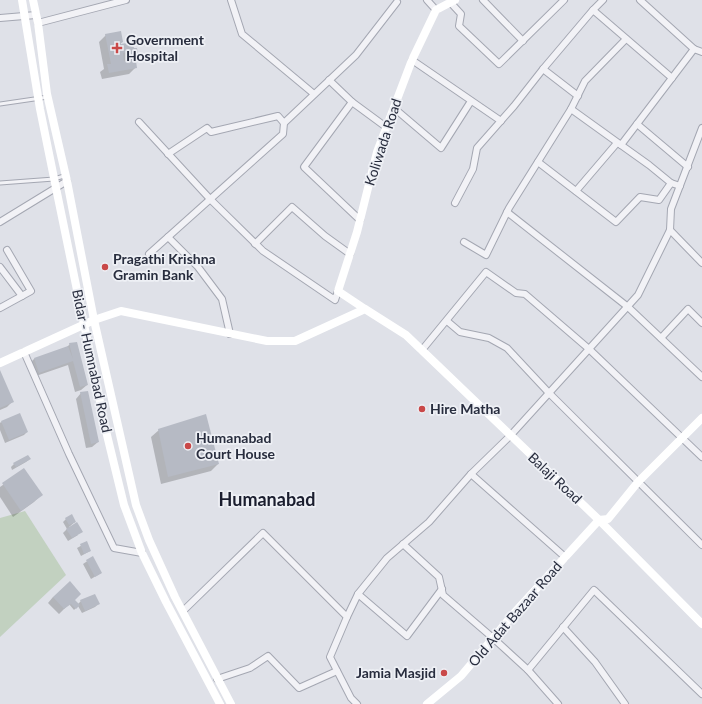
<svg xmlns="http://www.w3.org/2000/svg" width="702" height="704" viewBox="0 0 702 704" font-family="Lato,sans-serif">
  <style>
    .green { fill: #c2d1c0 }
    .shadow { fill: #0003 }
    .building { fill: #b6bac4; fill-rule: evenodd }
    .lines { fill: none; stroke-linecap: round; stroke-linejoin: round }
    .lane-casing { stroke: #a4a7b2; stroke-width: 5 }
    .street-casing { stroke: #a4a7b2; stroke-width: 8 }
    .lane { stroke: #f2f2f6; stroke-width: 3 }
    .street { stroke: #f2f2f6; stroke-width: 6 }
    .secondary { stroke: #fff; stroke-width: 8 }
    .poi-dot { fill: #c94848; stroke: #eef0f5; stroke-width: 1.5 }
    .labels { text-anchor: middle; stroke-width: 3.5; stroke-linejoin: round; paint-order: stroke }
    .poi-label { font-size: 14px; font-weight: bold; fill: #282d3e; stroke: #eef0f5; text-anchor: start }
    .street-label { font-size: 14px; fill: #282d3e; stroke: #eef0f5 }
    .district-label { font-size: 18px; font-weight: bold; fill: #1b1e2f; stroke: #eef0f5 }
  </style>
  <rect width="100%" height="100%" fill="#dfe1e8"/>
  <!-- green -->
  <polygon class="green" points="25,511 66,575 0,637 0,518"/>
  <!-- shadow -->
  <g class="shadow">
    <polygon points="106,35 122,42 118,46 132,44 138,61 135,63 136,67 129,74 102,79 100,72 104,69 99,42"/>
    <polygon points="70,344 87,385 81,390 75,392 68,365 33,377 29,364 34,359 66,348"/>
    <polygon points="0,373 12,402 7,407 0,410"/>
    <polygon points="81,393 98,442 92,447 86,448 76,399"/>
    <polygon points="1,422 27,432 24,435 5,443 0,430 0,423"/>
    <polygon points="159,430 218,464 211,471 161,484 151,437"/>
    <polygon points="30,459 26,462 12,470 11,467 14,464"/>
    <polygon points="24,470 41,495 34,502 13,517 0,497 0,487"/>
    <polygon points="66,519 75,522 69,527 78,535 68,541 63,533 67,529 63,522"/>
    <polygon points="86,543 90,551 81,556 77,548"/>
    <polygon points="92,558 101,573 91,579 83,564"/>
    <polygon points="53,597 74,600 78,604 81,601 98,604 95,607 82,613 78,606 74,610 69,604 59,614 48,603"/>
  </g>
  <!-- building -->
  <g class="building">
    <path d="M121,31L123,42L121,43V44L132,42L134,48H137L139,61H136L137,68L109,73L107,64H111L105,34ZM130,52L132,60L124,61L123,53Z"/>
    <polygon points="77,342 88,385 80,387 73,361 39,373 34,358 68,346 73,359 69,343"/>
    <polygon points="0,370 14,402 0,408"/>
    <polygon points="88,391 99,442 91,444 80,392"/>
    <polygon points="20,413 28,432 9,440 1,421"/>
    <polygon points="206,414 219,464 168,477 158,429"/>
    <polygon points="28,455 31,459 16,467 13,463"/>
    <polygon points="24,468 43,495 21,511 2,483"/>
    <polygon points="72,514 76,522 69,525 65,518"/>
    <polygon points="77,522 83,532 72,538 66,529"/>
    <polygon points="87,541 91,551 84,554 80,544"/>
    <polygon points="93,556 102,573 95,577 86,560"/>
    <polygon points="70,581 81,594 75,600 80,605 76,609 71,604 64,609 53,597"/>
    <polygon points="95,594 100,604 85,611 80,600"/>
  </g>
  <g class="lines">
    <!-- lane casing -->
    <g class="lane-casing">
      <g id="lane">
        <polyline points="0,104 48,97"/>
        <polyline points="0,183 54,179 64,176"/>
      </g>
    </g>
    <!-- street casing -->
    <g class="street-casing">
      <g id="street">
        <polyline points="231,0 242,34 314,94"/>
        <polyline points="427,0 436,10"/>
        <polyline points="483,0 523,41"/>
        <polyline points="640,0 694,49"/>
        <polyline points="450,2 461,14 459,26 499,64 564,0"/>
        <polyline points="593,10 603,0"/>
        <polyline points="0,18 36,15"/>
        <polyline points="38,23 126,0"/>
        <polyline points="412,60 501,121"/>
        <polyline points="543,69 578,96"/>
        <polyline points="329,80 352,102"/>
        <polyline points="394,108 441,148 471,101"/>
        <polyline points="571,109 585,81 626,39"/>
        <polyline points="139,122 210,199 263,251 335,300 338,291"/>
        <polyline points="637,124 688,167"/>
        <polyline points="621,145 649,165 671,183"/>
        <polyline points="168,154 207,128 211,132 278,116 284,123"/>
        <polyline points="538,162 616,222 640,197 659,200 671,183 680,186"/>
        <polyline points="576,191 617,143"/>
        <polyline points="455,203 473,169 477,148 514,106 543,69 593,10 672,78"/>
        <polyline points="507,212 628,307 702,377"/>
        <polyline points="360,220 304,167 352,102 386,127"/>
        <polyline points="0,222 67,181"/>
        <polyline points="670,230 702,263"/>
        <polyline points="168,237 198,267 222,299 230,334"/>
        <polyline points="464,242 486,255 509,208 571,109 621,145 694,49 702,52"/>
        <polyline points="255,244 292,207 325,236 350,254"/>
        <polyline points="149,254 283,134 284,123 356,55 397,2"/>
        <polyline points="0,267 22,296"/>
        <polyline points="0,308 31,291 7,250"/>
        <polyline points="447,321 460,332 489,338 507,348 549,393 702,545"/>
        <polyline points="661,338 688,309 702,323"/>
        <polyline points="422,350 486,272 516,293 525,294 589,349 702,457"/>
        <polyline points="24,352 69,454 114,548 142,553"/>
        <polyline points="471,474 565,557"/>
        <polyline points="403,544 439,577 443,595 493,638 528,670 558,704"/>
        <polyline points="358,594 407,636 442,589"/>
        <polyline points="183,611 263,533 347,617 330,657 351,698 357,704"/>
        <polyline points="347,617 358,594 387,558 429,522 471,474 510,436 638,295 670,230 671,209 702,128"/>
        <polyline points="563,627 595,662 625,704"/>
        <polyline points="528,670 594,590 702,694"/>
        <polyline points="217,679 250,668 268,656 299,688 337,671"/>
      </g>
    </g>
    <!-- lane -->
    <use href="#lane" class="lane"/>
    <!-- street -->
    <use href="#street" class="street"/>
    <!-- secondary -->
    <g class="secondary">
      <polyline points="22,0 40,109 56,188 106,431 124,505 142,553 166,602 220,704"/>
      <polyline points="33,0 38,23 47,94 67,181 94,320 136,505 149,540 175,597 231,704"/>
      <polyline points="365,309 338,291 357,232 377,152 412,60 436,10 455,0"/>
      <polyline points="0,363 94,320 121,311 267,341 295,341 365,309 406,335 599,520 702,624"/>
      <polyline points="427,704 461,676 515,612 599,520 608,519 638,482 702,418"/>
    </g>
  </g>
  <!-- markers -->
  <g class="poi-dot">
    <path d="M115 42h4v4h4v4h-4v4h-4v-4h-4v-4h4z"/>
    <circle cx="105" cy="267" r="4"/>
    <circle cx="422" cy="409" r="4"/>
    <circle cx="188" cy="446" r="4"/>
    <circle cx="444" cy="673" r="4"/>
  </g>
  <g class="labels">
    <!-- poi labels -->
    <g class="poi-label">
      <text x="126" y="45">Government<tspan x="126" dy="16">Hospital</tspan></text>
      <text x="113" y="264">Pragathi Krishna<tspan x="113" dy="16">Gramin Bank</tspan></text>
      <text x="430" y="414">Hire Matha</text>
      <text x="196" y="443">Humanabad<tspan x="196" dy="16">Court House</tspan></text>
      <text x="436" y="678" text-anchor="end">Jamia Masjid</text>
    </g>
    <!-- street labels -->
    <g class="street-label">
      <text transform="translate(383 142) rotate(-72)" y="5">Koliwada Road</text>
      <text transform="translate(92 361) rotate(78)" y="5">Bidar - Humnabad Road</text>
      <text transform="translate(555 478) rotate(43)" y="5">Balaji Road</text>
      <text transform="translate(515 614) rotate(-49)" y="5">Old Adat Bazaar Road</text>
    </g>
    <!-- district labels -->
    <g class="district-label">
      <text x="267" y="506">Humanabad</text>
    </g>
  </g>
</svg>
